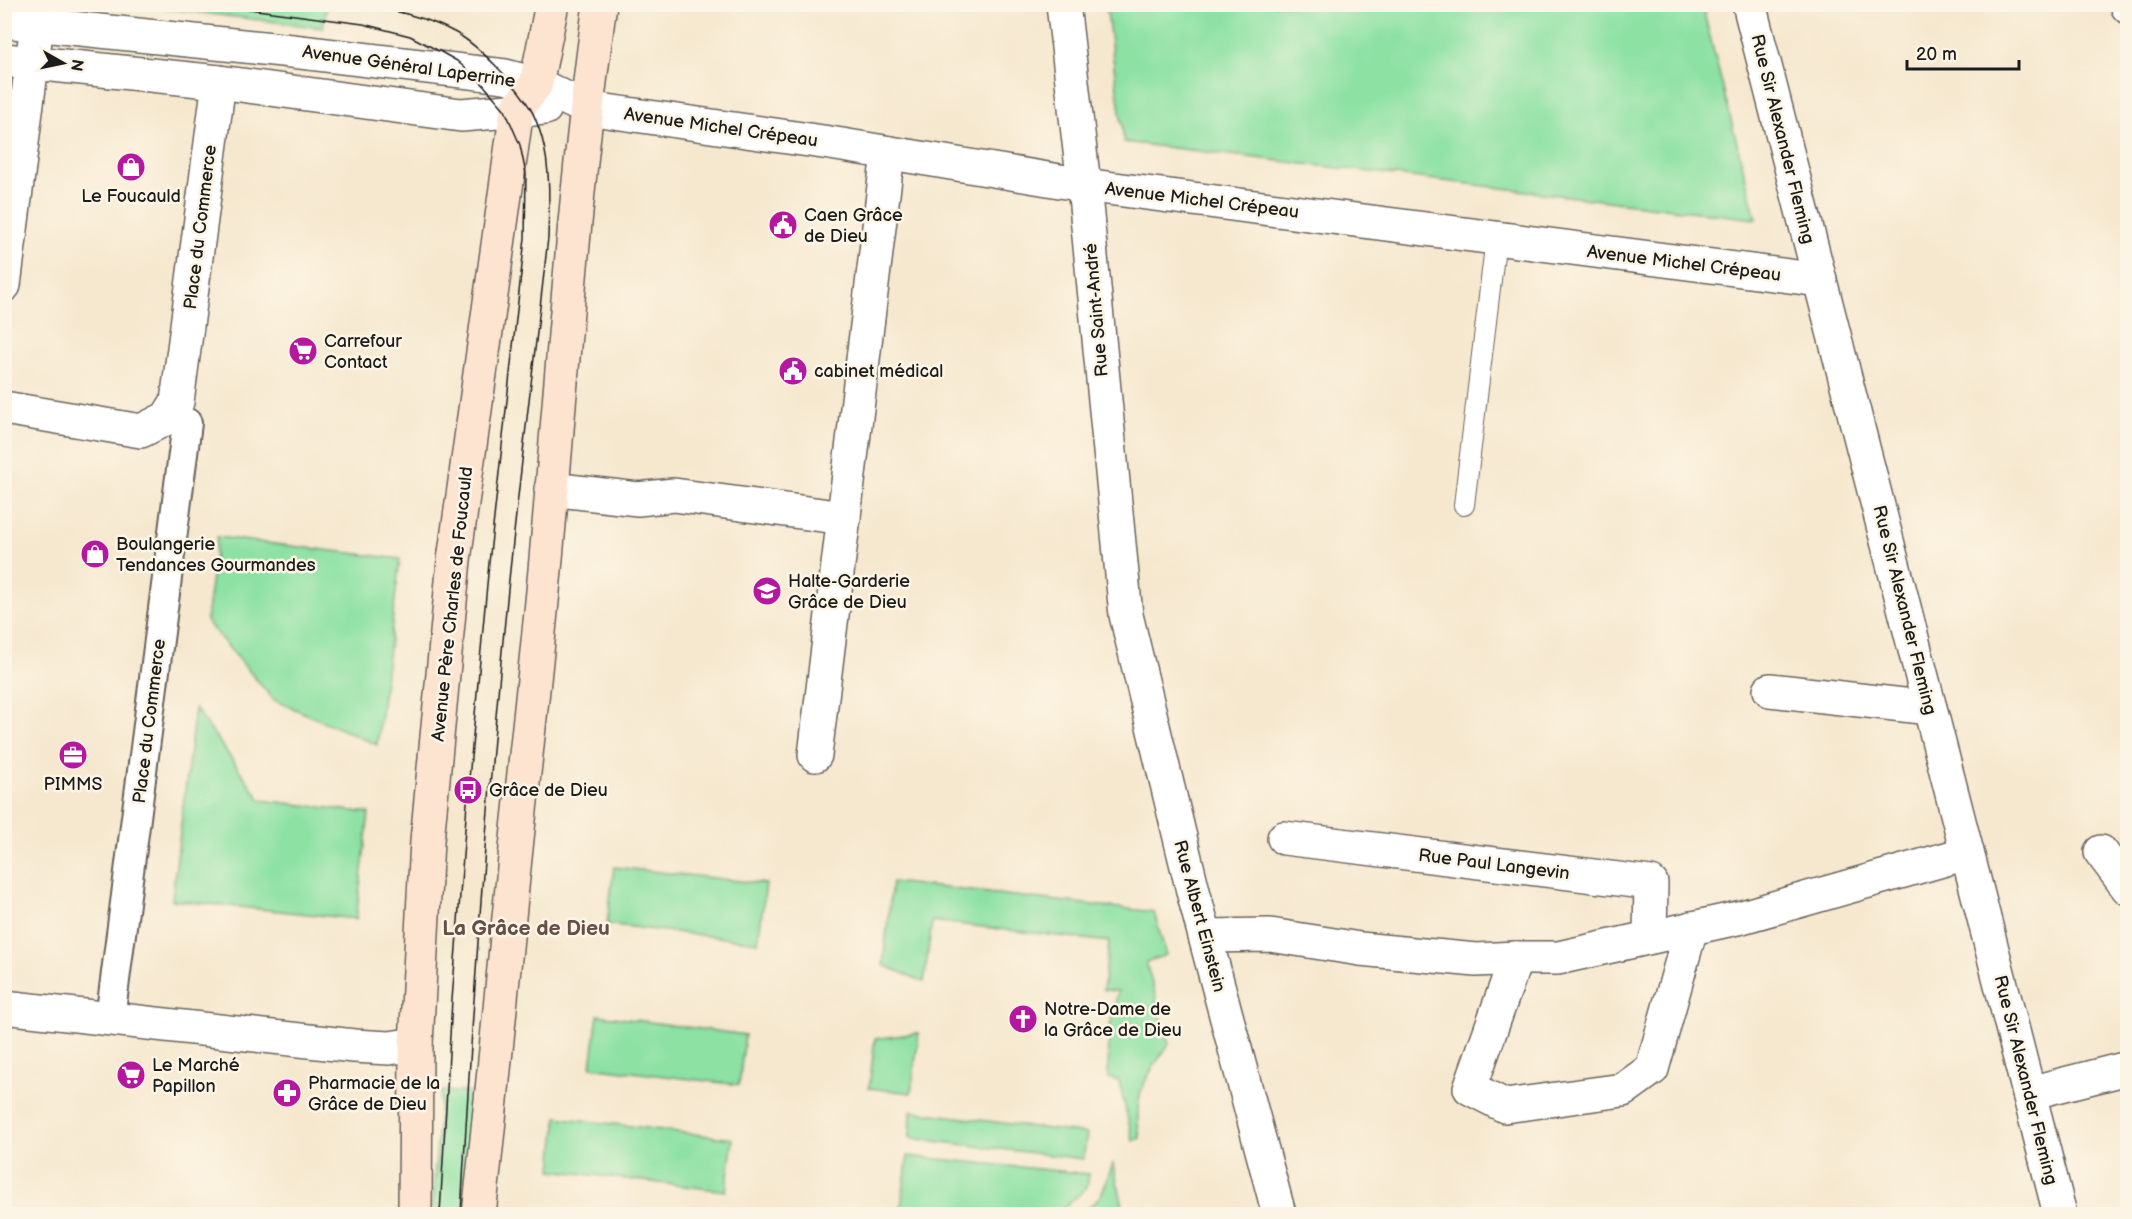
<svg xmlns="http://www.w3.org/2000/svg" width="2132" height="1219" viewBox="0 0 2132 1219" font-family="'Balsamiq Sans',sans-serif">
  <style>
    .green { fill: #8ce1a3; stroke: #547e60; stroke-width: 1.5 }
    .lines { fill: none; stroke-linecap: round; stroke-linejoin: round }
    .service-casing { stroke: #68635b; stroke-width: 22 }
    .pedestrian-casing { stroke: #68635b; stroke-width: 32 }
    .minor-casing { stroke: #68635b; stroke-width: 36 }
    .tertiary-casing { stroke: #68635b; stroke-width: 36 }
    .secondary-casing { stroke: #68635b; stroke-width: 36 }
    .service { stroke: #fff; stroke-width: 20 }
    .pedestrian { stroke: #fff; stroke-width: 28 }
    .minor { stroke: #fff; stroke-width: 33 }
    .tertiary { stroke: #fff; stroke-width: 33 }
    .secondary { stroke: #fde4d1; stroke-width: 33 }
    .tram { stroke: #1c1c1c; stroke-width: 1.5 }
    .labels { text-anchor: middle; stroke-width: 5; stroke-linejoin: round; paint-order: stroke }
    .street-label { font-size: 18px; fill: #1c1c1c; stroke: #fcf5e5 }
    .poi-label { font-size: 18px; fill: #1c1c1c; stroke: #fcf5e5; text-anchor: start }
    .quarter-label { font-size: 21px; font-weight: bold; fill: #645048; stroke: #fcf5e5 }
  </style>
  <rect width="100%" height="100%" fill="#fcf5e5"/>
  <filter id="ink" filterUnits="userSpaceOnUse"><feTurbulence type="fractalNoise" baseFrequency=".0167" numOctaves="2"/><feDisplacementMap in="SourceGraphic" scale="12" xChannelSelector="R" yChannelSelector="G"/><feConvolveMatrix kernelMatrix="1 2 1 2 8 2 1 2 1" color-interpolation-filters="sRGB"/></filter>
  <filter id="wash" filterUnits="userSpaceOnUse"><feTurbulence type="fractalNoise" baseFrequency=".008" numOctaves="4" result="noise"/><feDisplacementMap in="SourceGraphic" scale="24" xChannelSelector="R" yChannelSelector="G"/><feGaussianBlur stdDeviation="1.35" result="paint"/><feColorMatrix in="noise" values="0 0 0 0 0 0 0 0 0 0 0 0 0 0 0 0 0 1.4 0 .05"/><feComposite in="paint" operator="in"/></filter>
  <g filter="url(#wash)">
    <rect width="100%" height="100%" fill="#f6e8cf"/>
    <!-- green -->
    <g class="green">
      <polygon points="137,5 327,5 323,28"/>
      <polygon points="1106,5 1702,5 1756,219 1124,142"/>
      <polygon points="217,537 400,559 377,745 274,700 206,621"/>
      <polygon points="195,708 261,800 369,813 356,919 172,900"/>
      <polygon points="614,867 766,884 758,942 607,924"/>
      <path d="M892,882L1154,912L1166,955L1146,962L1169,1044C1145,1079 1132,1094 1140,1138L1133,1141L1119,1081L1108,1078L1109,1031L1118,991L1103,990L1109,942L932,921L924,982L883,965Z"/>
      <polygon points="598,1015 745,1035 739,1085 591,1067"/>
      <polygon points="919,1033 911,1093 869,1088 875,1039"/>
      <polygon points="441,1091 475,1093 468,1214 432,1214"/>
      <polygon points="911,1111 1087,1134 1083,1159 910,1138"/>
      <polygon points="557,1117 733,1139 726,1191 552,1170"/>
      <polygon points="908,1156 1089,1174 1087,1187 1058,1214 900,1214"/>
      <polygon points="1113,1164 1125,1214 1083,1214 1101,1195"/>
    </g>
  </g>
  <g filter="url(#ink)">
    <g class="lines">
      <!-- service casing -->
      <g class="service-casing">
        <polyline id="service" points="1464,505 1496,238"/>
      </g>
      <!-- pedestrian casing -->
      <g class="pedestrian-casing">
        <polyline id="pedestrian" points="110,1019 187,423"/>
      </g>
      <!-- minor casing -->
      <g class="minor-casing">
        <g id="minor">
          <polyline points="1063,4 1084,185 1126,615 1194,895 1279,1214"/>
          <polyline points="2127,4 2128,7"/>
          <polyline points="586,108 830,143 1084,185 1820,280"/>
          <polyline points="4,285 37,24"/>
          <polyline points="4,408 141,431 167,418 177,402 219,82"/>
          <polyline points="551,489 638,499 674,495 844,518"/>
          <polyline points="1770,690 1930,708"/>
          <polyline points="815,755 888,153"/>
          <polyline points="1284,838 1651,883 1650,937"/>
          <polyline points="2101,852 2128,888"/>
          <polyline points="1205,936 1270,935 1360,949 1476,960 1516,958 1558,958 1742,917 1967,853"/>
          <polyline points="1516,958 1470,1088 1505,1106 1623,1090 1652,1069 1691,928"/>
          <polyline points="4,1007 354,1046 389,1048 416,1044"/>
          <polyline points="2029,1093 2128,1068"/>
        </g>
      </g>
      <!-- tertiary casing -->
      <g class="tertiary-casing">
        <g id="tertiary">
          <polyline points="1749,4 2060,1214"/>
          <polyline points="4,21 292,51 505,76 536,84 586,108"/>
          <polyline points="4,60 219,82 461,115 545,108"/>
        </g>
      </g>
      <!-- secondary casing -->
      <g class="secondary-casing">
        <g id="secondary">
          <polyline points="415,1214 416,1044 427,841 454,560 517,109 536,84 552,4"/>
          <path d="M479,1214C492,1099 502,983 514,868C524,769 536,669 545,570C562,381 574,192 600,4"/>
        </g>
      </g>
      <!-- service -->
      <use href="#service" class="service"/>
      <!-- pedestrian -->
      <use href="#pedestrian" class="pedestrian"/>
      <!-- minor -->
      <use href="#minor" class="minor"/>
      <!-- tertiary -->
      <use href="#tertiary" class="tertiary"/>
      <!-- secondary -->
      <use href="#secondary" class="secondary"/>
      <!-- tram -->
      <g class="tram">
        <polyline points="212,4 363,24 410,36 441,52 457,61 481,82 505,110 520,145 526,174 525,238 489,563 468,790 452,1000 440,1214"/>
        <path d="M355,4C389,9 425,16 456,33C479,46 517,85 530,108C535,116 539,128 542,138C551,170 549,205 548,238C534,362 518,486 506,610C486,811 472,1013 461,1214"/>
      </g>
    </g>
  </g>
  <!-- icons -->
  <defs>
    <g id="shop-disc" transform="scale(1.5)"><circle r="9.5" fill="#b5179e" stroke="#fcf5e5"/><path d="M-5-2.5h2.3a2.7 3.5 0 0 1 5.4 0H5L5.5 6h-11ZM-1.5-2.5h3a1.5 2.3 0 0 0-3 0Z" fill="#fff"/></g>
    <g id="civic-disc" transform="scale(1.5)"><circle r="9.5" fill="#b5179e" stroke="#fcf5e5"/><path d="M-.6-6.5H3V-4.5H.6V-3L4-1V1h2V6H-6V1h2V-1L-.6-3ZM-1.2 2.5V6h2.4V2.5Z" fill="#fff"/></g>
    <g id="supermarket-disc" transform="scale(1.5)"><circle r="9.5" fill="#b5179e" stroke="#fcf5e5"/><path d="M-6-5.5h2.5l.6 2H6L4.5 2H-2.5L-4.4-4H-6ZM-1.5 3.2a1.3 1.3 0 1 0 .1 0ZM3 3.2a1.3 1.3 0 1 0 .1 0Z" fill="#fff"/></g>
    <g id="school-disc" transform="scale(1.5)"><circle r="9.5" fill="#b5179e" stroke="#fcf5e5"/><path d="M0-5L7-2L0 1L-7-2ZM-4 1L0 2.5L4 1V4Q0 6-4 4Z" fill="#fff"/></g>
    <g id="office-disc" transform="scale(1.5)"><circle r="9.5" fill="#b5179e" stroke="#fcf5e5"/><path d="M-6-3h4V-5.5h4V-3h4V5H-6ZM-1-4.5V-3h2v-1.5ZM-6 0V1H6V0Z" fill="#fff"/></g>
    <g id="bus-disc" transform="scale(1.5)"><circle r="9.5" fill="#b5179e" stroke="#fcf5e5"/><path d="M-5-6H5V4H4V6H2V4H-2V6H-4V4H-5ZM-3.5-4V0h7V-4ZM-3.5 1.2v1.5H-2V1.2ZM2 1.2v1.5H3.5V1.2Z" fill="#fff"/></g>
    <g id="church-disc" transform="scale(1.5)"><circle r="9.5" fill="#b5179e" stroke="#fcf5e5"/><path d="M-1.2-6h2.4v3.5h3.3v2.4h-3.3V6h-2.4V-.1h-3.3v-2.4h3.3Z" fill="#fff"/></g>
    <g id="pharmacy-disc" transform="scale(1.5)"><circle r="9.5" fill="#b5179e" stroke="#fcf5e5"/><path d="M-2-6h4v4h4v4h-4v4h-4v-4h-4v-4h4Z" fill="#fff"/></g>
  </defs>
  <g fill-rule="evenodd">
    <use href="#shop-disc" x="131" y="167"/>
    <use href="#civic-disc" x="783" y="225"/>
    <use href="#supermarket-disc" x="303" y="351"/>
    <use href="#civic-disc" x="793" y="371"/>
    <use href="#shop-disc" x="95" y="554"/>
    <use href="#school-disc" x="767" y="591"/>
    <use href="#office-disc" x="73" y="755"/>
    <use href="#bus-disc" x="468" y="790"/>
    <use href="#church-disc" x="1023" y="1019"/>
    <use href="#supermarket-disc" x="131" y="1075"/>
    <use href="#pharmacy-disc" x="287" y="1093"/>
  </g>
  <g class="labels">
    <!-- street labels -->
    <g class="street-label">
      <text transform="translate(409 66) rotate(8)" y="6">Avenue Général Laperrine</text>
      <text transform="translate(721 127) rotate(8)" y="6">Avenue Michel Crépeau</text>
      <text transform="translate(1783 139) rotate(76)" y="6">Rue Sir Alexander Fleming</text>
      <text transform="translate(1202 200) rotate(7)" y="6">Avenue Michel Crépeau</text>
      <text transform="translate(200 227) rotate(-83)" y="6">Place du Commerce</text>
      <text transform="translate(1684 263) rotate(7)" y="6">Avenue Michel Crépeau</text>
      <text transform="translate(1096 310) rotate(-95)" y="6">Rue Saint-André</text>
      <text transform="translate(452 604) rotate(-84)" y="6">Avenue Père Charles de Foucauld</text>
      <text transform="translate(1905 610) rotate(76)" y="6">Rue Sir Alexander Fleming</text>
      <text transform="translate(149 721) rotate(-83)" y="6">Place du Commerce</text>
      <text transform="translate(1494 864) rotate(7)" y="6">Rue Paul Langevin</text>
      <text transform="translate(1200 916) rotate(75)" y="6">Rue Albert Einstein</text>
      <text transform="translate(2026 1080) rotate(76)" y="6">Rue Sir Alexander Fleming</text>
    </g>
    <!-- poi labels -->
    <g class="poi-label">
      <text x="131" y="202" text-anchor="middle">Le Foucauld</text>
      <text x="804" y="221">Caen Grâce<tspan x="804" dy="21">de Dieu</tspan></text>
      <text x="324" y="347">Carrefour<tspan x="324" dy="21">Contact</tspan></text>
      <text x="814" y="377">cabinet médical</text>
      <text x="116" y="550">Boulangerie<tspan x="116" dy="21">Tendances Gourmandes</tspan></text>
      <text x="788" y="587">Halte-Garderie<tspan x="788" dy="21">Grâce de Dieu</tspan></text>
      <text x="73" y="790" text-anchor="middle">PIMMS</text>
      <text x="489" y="796">Grâce de Dieu</text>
      <text x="1044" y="1015">Notre-Dame de<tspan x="1044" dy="21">la Grâce de Dieu</tspan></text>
      <text x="152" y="1071">Le Marché<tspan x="152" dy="21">Papillon</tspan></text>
      <text x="308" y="1089">Pharmacie de la<tspan x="308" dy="21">Grâce de Dieu</tspan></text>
    </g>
    <!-- quarter labels -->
    <g class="quarter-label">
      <text x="526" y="935">La Grâce de Dieu</text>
    </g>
  </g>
  <!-- margin -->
  <rect width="2132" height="1219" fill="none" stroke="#fcf5e5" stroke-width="24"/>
  <!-- north arrow -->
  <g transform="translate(63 63) rotate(99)" stroke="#fcf5e5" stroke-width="4.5" paint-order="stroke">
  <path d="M0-4.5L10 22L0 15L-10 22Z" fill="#1c1c1c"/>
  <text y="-9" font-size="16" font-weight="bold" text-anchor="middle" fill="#1c1c1c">N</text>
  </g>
  <!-- scale -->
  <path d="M1907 60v9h112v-9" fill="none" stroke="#1c1c1c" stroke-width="3"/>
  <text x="1916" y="60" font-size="18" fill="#1c1c1c" stroke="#fcf5e5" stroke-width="4.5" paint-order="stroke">20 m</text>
</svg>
